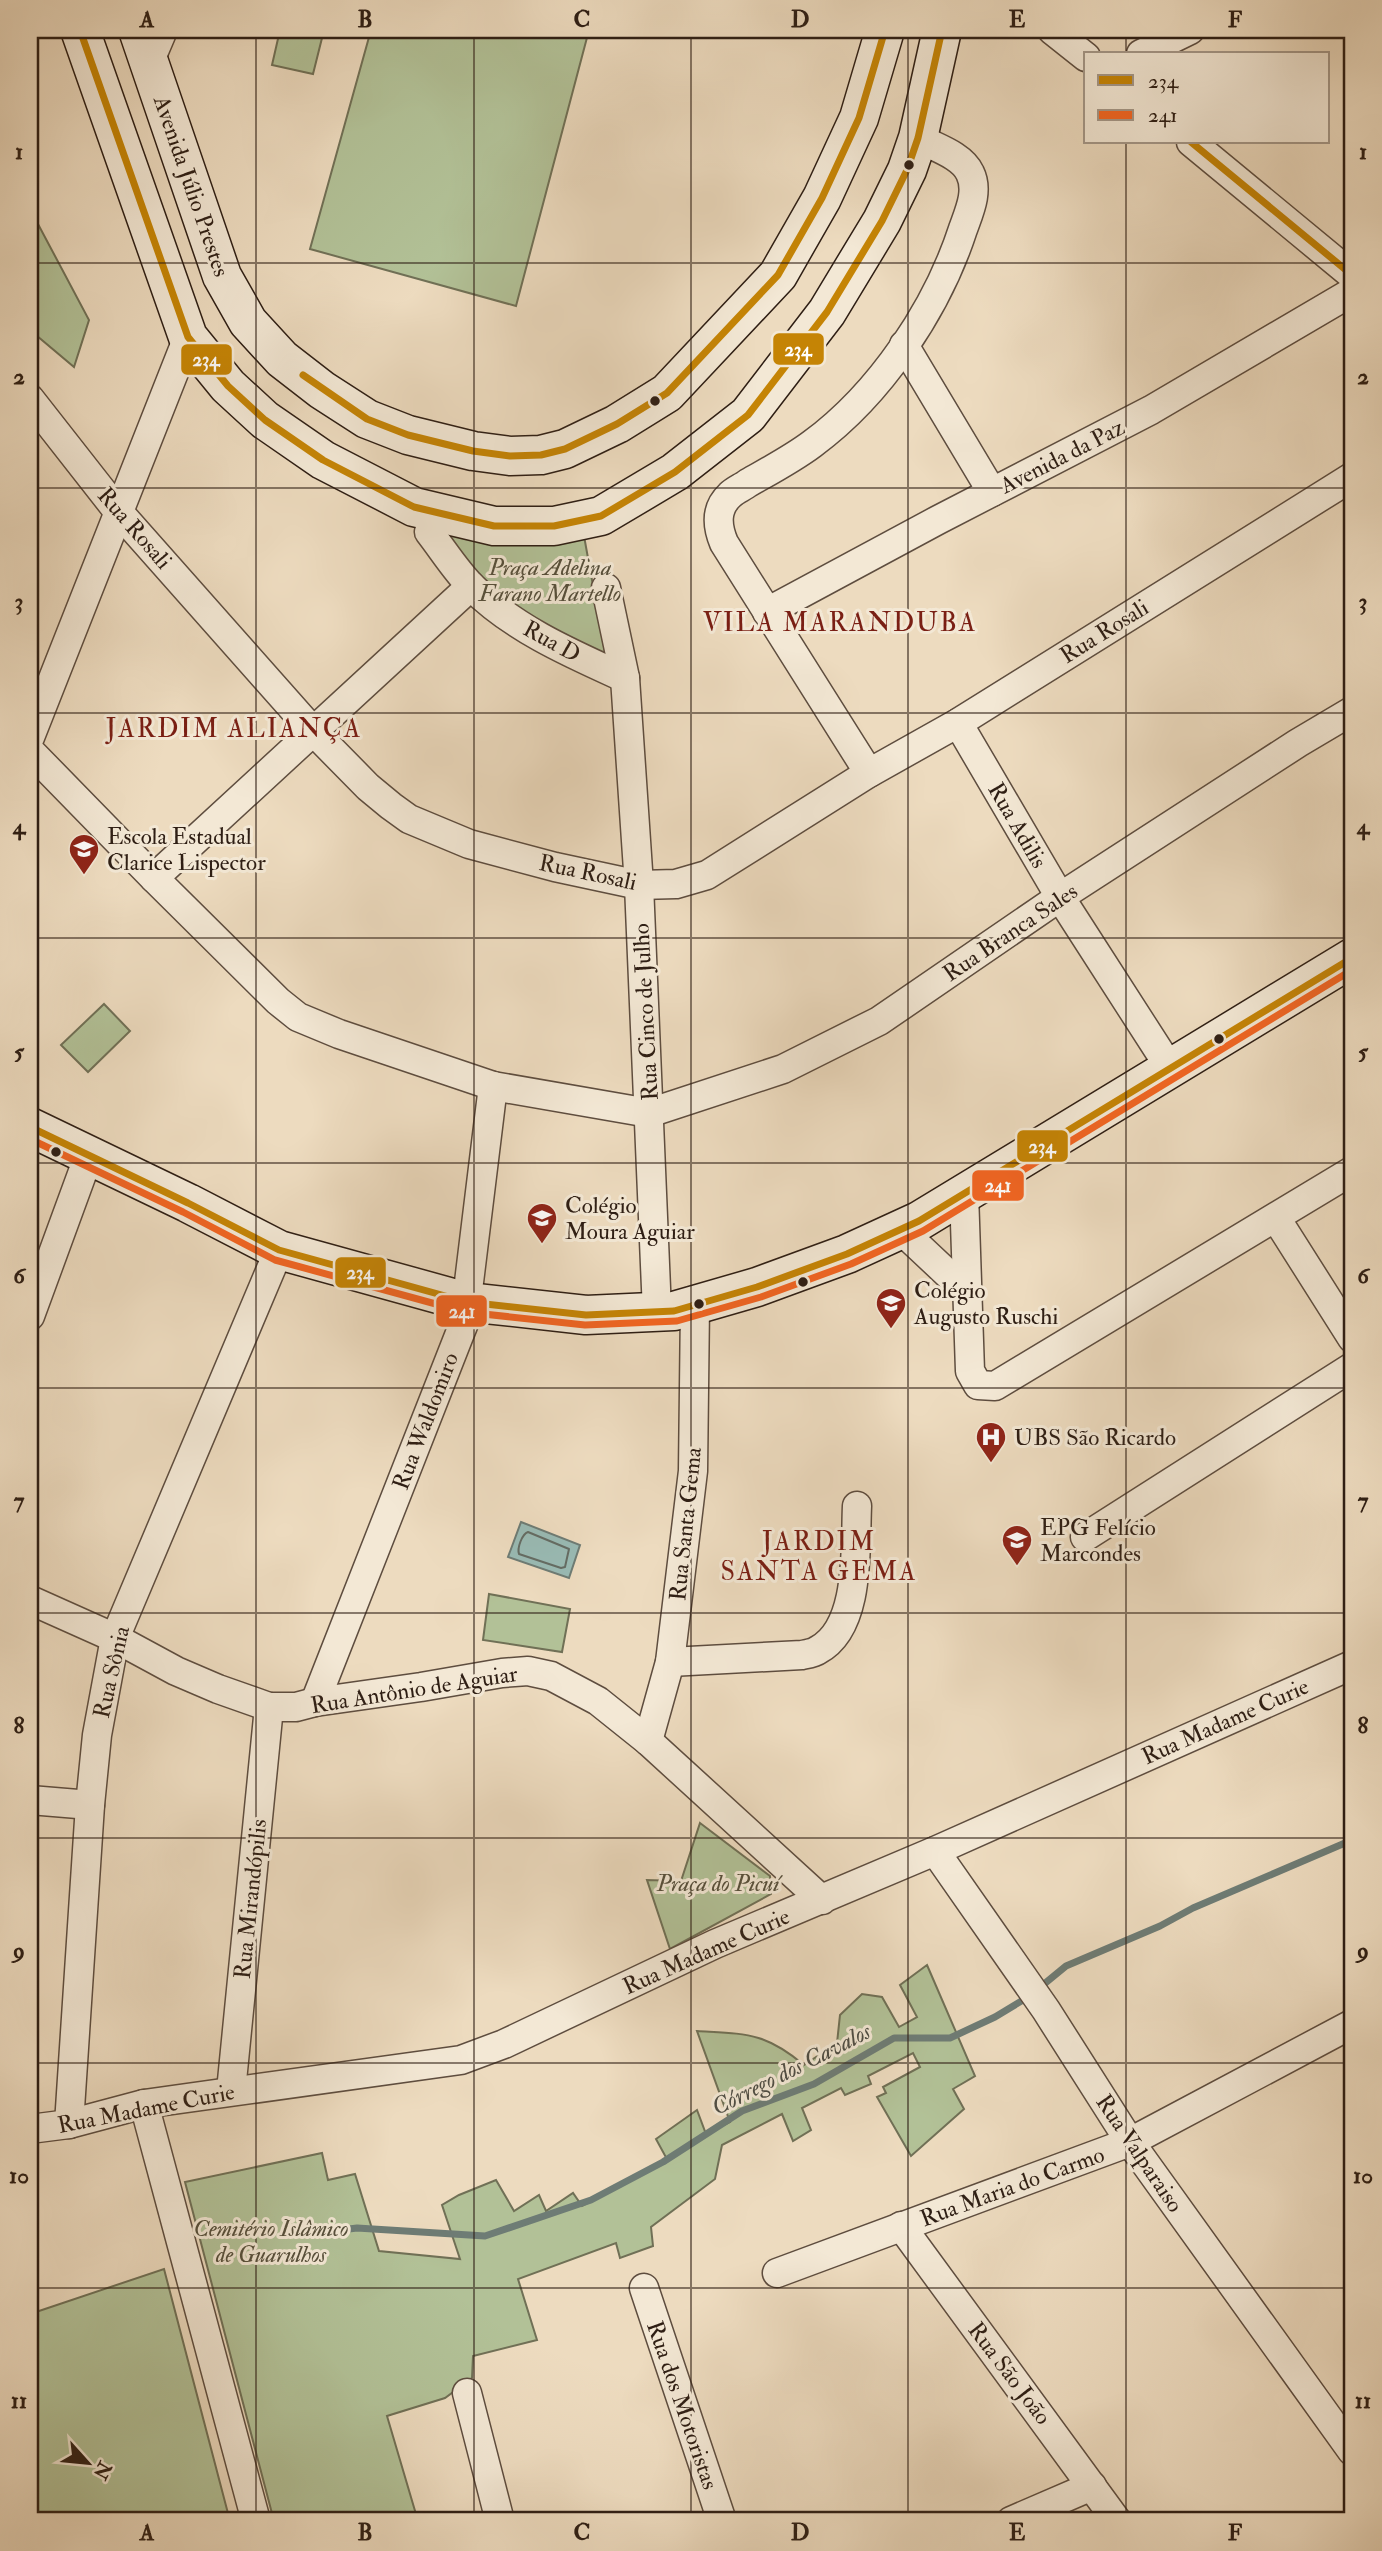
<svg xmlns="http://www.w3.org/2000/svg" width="1382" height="2551" viewBox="0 0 1382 2551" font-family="'IM FELL Double Pica',serif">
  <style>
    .green { fill: #b2c197; stroke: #707056; stroke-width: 2 }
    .water { fill: #99bbb5; stroke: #6e7c75; stroke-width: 2 }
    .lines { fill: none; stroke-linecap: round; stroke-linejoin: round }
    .shore { stroke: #646c64; stroke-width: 2 }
    .stream { stroke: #6e7c75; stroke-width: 7 }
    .street-casing { stroke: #5e4d3f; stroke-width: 31 }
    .secondary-casing { stroke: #2e1e14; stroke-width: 41 }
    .street { stroke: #f3e8d5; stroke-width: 28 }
    .secondary { stroke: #f3e8d5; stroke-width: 38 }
    .bus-1-casing { stroke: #f3e8d5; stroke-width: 12 }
    .bus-2-casing { stroke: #f3e8d5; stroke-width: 12 }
    .bus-1 { stroke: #c58405; stroke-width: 7 }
    .bus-2 { stroke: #f26522; stroke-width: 7 }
    .grid { fill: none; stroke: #2e1e14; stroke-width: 2; stroke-opacity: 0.55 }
    .bus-dot { fill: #2e1e14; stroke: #f3e8d5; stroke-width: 2.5 }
    .labels { text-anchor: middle; stroke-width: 6; stroke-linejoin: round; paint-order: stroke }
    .street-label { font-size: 23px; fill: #2e1e14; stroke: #f3e8d5 }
    .park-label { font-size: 23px; font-style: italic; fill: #564f3b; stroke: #f3e8d5 }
    .poi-label { font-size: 23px; fill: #2e1e14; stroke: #f3e8d5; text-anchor: start }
    .water-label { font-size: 24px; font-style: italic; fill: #4e4d44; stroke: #f3e8d5 }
    .quarter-label { font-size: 26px; letter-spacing: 2px; fill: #7a1f14; stroke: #f3e8d5 }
    .line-badge { stroke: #f3e8d5; stroke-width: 2.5 }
    .badge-label { font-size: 19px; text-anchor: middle; font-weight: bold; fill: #fff }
    .neatline { fill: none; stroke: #2e1e14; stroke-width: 2.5 }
    .grid-label { font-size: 23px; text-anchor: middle; font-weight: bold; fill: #2e1e14 }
  </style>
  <rect width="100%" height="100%" fill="#eddbbf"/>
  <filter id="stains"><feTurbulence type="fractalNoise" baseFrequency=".00286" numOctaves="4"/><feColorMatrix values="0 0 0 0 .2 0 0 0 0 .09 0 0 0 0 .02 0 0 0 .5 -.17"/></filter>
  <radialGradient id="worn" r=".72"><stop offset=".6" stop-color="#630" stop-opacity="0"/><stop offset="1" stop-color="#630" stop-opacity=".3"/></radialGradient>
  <!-- green -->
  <g class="green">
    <polygon points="280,30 324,30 313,74 272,65"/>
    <polygon points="371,30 589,30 516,306 310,249"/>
    <polygon points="30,209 89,320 74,367 30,330"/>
    <polygon points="438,518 584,536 607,663 484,588"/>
    <polygon points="104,1004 130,1031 88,1072 61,1045"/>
    <polygon points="489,1594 570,1609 562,1652 483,1640"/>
    <polygon points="700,1823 770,1876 771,1894 670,1949 647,1880 681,1881"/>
    <path d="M927,1965L975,2076L953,2089L964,2109L911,2156L877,2097L886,2093L883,2087L920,2067L913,2053L868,2076L871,2084L845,2095L841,2088L802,2108L811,2130L793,2141L782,2114L722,2145L715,2179L651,2227L653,2246L620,2258L616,2243L518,2279L537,2340L473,2356L472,2378L445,2398L387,2416L418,2521H274L185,2182L322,2153L328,2180L355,2174L379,2251L460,2259L442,2205L459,2195L496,2180L514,2211L539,2195L546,2211L573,2193L582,2206L668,2161L656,2139L697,2110L706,2134L730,2122L697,2031C746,2034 765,2032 804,2065L837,2043L840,2015L862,1994L882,1997L899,2027L917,2017L900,1985Z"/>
    <polygon points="164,2269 230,2521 30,2521 30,2314"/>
  </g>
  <!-- water -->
  <polygon class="water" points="521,1522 580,1545 569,1578 508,1557"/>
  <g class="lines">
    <!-- shore -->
    <path class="shore" d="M528,1532L569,1549L565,1567L561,1568L519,1554C517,1548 522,1534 528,1532Z"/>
    <!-- stream -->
    <g class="stream">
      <polyline points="1038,1989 1066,1966 1160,1926 1193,1908 1352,1840"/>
      <polyline points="349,2229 357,2228 485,2236 591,2200 663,2162 742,2111 814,2084 894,2038 950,2038 995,2017 1028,1997"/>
    </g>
    <!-- street casing -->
    <g class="street-casing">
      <g id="street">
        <polyline points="1052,30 1086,57"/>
        <polyline points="1141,54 1190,30"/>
        <polyline points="149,63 163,30"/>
        <polyline points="1191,142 1352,275"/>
        <polyline points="904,345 992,492"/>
        <polyline points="30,399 117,510 312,730 368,787 391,806 409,819 469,844 555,867 639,885 676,884 707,875 869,773 958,723 1352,477"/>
        <path d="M429,532C443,550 456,571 472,587C514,629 572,654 625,678"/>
        <polyline points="606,588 625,678 639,885 657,1312"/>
        <polyline points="767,612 938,520 1151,410 1352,292"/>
        <polyline points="958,723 1060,897 1170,1068"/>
        <polyline points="30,737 188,337"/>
        <polyline points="30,751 154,878 278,1001 298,1017 339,1034 493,1086 649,1113 783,1069 879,1021 1060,897 1298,743 1352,711"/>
        <path d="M869,773L724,543C717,526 715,509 730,495C735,490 743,487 748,483C769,471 792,459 812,444C880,394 937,309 963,229C969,212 979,191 970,173C962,155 934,147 918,138"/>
        <polyline points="154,878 471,586"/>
        <polyline points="964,1193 970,1371 978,1385 995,1386 1352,1171"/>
        <polyline points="1276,1218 1352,1338"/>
        <polyline points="900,1229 967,1292"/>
        <polyline points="30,1316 89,1155"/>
        <polyline points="1085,1537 1352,1367"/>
        <polyline points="30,1600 115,1638 176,1671 218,1689 269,1707 296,1707 315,1702 421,1687 502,1673 528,1671 551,1676 598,1701 648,1741 822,1900"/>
        <path d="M670,1662L802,1655C807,1654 814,1653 818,1650C861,1627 855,1547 857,1506"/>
        <polyline points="315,1702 464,1323 493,1086"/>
        <polyline points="648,1741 670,1662 693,1471 695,1305"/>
        <polyline points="30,1800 90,1805"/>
        <polyline points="935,1851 1046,2010 1130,2142 1352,2451"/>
        <polyline points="231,2091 269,1707"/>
        <polyline points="144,2104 256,2521"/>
        <polyline points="69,2124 90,1805 97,1735 115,1638 279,1250"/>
        <polyline points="30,2129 69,2124 144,2104 461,2060 504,2044 715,1944 935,1851 1352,1665"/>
        <polyline points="901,2226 1117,2521"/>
        <polyline points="777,2273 1130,2142 1352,2024"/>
        <polyline points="644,2288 722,2521"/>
        <polyline points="467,2393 500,2521"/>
        <polyline points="1011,2521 1092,2486"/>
      </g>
    </g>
    <!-- secondary casing -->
    <g class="secondary-casing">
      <g id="secondary">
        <polyline points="80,30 188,337 228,386 265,420 323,460 414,507 494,526 554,526 601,516 675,472 748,415 827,312 882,221 907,170 918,138 942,30"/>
        <polyline points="138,30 222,276 248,322 282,359 322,390 367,419 408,435 473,451 510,456 541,455 565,449 617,424 667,393 778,275 822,198 859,118 885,30"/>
        <polyline points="30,1127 188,1203 279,1250 467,1302 586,1315 674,1311 757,1287 847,1254 919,1221 1352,958"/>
      </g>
    </g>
    <!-- street -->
    <use href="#street" class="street"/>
    <!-- secondary -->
    <use href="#secondary" class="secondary"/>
    <!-- bus-1 casing -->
    <g class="bus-1-casing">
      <g id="bus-1">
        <polyline points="80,30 188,337 228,386 265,420 323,460 414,507 494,526 554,526 601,516 675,472 748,415 827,312 882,221 907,170 918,138 942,30"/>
        <polyline points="1191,142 1352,275"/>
        <polyline points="303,375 367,419 408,435 473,451 510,456 541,455 565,449 617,424 667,393 778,275 822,198 859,118 885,30"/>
        <polyline points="30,1127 188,1203 279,1250 467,1302 586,1315 674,1311 757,1287 847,1254 919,1221 1352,958"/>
      </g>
    </g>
    <!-- bus-2 casing -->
    <g class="bus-2-casing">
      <polyline id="bus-2" points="30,1139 183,1212 275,1260 465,1312 585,1325 677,1321 761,1297 851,1264 923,1231 1352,970"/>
    </g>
    <!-- bus-1 -->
    <use href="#bus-1" class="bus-1"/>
    <!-- bus-2 -->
    <use href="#bus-2" class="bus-2"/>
  </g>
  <!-- grid -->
  <path class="grid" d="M256,30V2521M474,30V2521M691,30V2521M908,30V2521M1126,30V54M1126,142V2521M30,263H1352M30,488H1352M30,713H1352M30,938H1352M30,1163H1352M30,1388H1352M30,1613H1352M30,1838H1352M30,2063H1352M30,2288H1352"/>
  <!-- icons -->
  <defs>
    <g id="school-pin" transform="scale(1.575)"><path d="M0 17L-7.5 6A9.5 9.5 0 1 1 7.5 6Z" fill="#8f2418" stroke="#f3e8d5"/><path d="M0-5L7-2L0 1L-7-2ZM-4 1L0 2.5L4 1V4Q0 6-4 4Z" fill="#fff"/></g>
    <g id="hospital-pin" transform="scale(1.575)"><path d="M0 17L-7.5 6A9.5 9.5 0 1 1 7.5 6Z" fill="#8f2418" stroke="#f3e8d5"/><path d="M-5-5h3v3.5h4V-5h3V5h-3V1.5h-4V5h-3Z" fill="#fff"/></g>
  </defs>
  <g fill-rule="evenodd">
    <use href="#school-pin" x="84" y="849"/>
    <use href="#school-pin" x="542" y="1218"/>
    <use href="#school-pin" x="891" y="1303"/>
    <use href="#hospital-pin" x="991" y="1437"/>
    <use href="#school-pin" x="1017" y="1540"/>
  </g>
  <!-- markers -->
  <g class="bus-dot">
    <circle cx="909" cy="165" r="6"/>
    <circle cx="655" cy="401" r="6"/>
    <circle cx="1219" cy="1039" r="6"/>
    <circle cx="56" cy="1152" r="6"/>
    <circle cx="803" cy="1282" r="6"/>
    <circle cx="699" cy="1304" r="6"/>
  </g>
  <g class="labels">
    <!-- street labels -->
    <g class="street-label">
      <text transform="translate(192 186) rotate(71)" y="8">Avenida Júlio Prestes</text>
      <text transform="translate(1062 456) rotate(-27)" y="8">Avenida da Paz</text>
      <text transform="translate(135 528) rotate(49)" y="8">Rua Rosali</text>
      <text transform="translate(1104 631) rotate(-32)" y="8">Rua Rosali</text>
      <text transform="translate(552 641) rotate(29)" y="8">Rua D</text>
      <text transform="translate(1018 825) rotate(60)" y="8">Rua Adilis</text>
      <text transform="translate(588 872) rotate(12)" y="8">Rua Rosali</text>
      <text transform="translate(1010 932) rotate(-34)" y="8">Rua Branca Sales</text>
      <text transform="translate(645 1012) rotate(-93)" y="8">Rua Cinco de Julho</text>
      <text transform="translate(425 1421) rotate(-69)" y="8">Rua Waldomiro</text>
      <text transform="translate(685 1524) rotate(-84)" y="8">Rua Santa Gema</text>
      <text transform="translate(111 1672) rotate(-77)" y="8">Rua Sônia</text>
      <text transform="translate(414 1689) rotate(-9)" y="8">Rua Antônio de Aguiar</text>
      <text transform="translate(1225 1721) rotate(-24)" y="8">Rua Madame Curie</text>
      <text transform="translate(250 1899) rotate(-84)" y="8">Rua Mirandópilis</text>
      <text transform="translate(706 1951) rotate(-24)" y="8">Rua Madame Curie</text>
      <text transform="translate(146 2108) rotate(-11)" y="8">Rua Madame Curie</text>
      <text transform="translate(1140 2153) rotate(56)" y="8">Rua Valparaiso</text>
      <text transform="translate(1012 2186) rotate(-20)" y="8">Rua Maria do Carmo</text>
      <text transform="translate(1010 2373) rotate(53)" y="8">Rua São João</text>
      <text transform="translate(683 2405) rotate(71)" y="8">Rua dos Motoristas</text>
    </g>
    <!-- park labels -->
    <g class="park-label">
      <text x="550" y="575">Praça Adelina<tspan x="550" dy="26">Farano Martello</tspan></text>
      <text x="718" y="1891">Praça do Picuí</text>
      <text x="271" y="2236">Cemitério Islâmico<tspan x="271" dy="26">de Guarulhos</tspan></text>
    </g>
    <!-- poi labels -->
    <g class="poi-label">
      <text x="107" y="844">Escola Estadual<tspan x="107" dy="26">Clarice Lispector</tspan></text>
      <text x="565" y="1213">Colégio<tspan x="565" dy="26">Moura Aguiar</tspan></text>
      <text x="914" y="1298">Colégio<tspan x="914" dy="26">Augusto Ruschi</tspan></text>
      <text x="1014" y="1445">UBS São Ricardo</text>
      <text x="1040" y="1535">EPG Felício<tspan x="1040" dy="26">Marcondes</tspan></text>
    </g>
    <!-- water labels -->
    <g class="water-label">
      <text transform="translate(791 2069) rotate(-27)" y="8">Córrego dos Cavalos</text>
    </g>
    <!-- quarter labels -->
    <g class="quarter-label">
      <text x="840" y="631">VILA MARANDUBA</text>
      <text x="234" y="737">JARDIM ALIANÇA</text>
      <text x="819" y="1550">JARDIM<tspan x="819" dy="30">SANTA GEMA</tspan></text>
    </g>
  </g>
  <g class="line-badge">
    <rect x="772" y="332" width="53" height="34" rx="7" fill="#c58405"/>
    <rect x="180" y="343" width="53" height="33" rx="7" fill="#c58405"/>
    <rect x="1016" y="1129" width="53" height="34" rx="7" fill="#c58405"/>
    <rect x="971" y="1169" width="54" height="33" rx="7" fill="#f26522"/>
    <rect x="334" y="1256" width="53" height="33" rx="7" fill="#c58405"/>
    <rect x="435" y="1294" width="53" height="34" rx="7" fill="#f26522"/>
  </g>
  <g class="badge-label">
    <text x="798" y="356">234</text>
    <text x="206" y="366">234</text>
    <text x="1042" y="1153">234</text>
    <text x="998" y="1192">241</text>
    <text x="360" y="1279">234</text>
    <text x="462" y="1318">241</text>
  </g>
  <!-- margin -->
  <rect width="1382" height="2551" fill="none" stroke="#eddbbf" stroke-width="77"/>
  <!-- legend -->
  <rect x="1084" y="52" width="245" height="91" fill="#f3e8d5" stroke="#a49788" stroke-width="2"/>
  <rect x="1098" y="75" width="35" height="10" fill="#c58405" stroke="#a49788" stroke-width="2"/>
  <text x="1148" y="88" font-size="21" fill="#2e1e14">234</text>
  <rect x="1098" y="110" width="35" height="10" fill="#f26522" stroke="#a49788" stroke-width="2"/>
  <text x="1148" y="122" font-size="21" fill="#2e1e14">241</text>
  <!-- north arrow -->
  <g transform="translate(88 2463) rotate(117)" stroke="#f3e8d5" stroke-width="5" paint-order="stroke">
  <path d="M0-5L12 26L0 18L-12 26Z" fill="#2e1e14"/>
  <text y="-10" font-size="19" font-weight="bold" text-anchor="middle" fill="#2e1e14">N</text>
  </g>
  <rect x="38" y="38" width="1306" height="2474" class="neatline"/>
  <g class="grid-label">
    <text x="147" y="27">A</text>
    <text x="365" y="27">B</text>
    <text x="582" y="27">C</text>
    <text x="800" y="27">D</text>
    <text x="1017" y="27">E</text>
    <text x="1235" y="27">F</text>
    <text x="19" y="159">1</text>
    <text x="1363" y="159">1</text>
    <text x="19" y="384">2</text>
    <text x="1363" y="384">2</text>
    <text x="19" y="609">3</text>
    <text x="1363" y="609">3</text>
    <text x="19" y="834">4</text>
    <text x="1363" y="834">4</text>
    <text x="19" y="1059">5</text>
    <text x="1363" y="1059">5</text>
    <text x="19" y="1283">6</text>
    <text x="1363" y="1283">6</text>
    <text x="19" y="1508">7</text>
    <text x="1363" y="1508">7</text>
    <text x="19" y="1733">8</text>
    <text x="1363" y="1733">8</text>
    <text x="19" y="1958">9</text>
    <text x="1363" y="1958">9</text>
    <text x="19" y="2183">10</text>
    <text x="1363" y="2183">10</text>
    <text x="19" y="2408">11</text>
    <text x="1363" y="2408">11</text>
    <text x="147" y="2540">A</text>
    <text x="365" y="2540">B</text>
    <text x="582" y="2540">C</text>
    <text x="800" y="2540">D</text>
    <text x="1017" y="2540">E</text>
    <text x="1235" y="2540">F</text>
  </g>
  <rect width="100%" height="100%" filter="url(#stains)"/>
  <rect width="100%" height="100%" fill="url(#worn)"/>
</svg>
